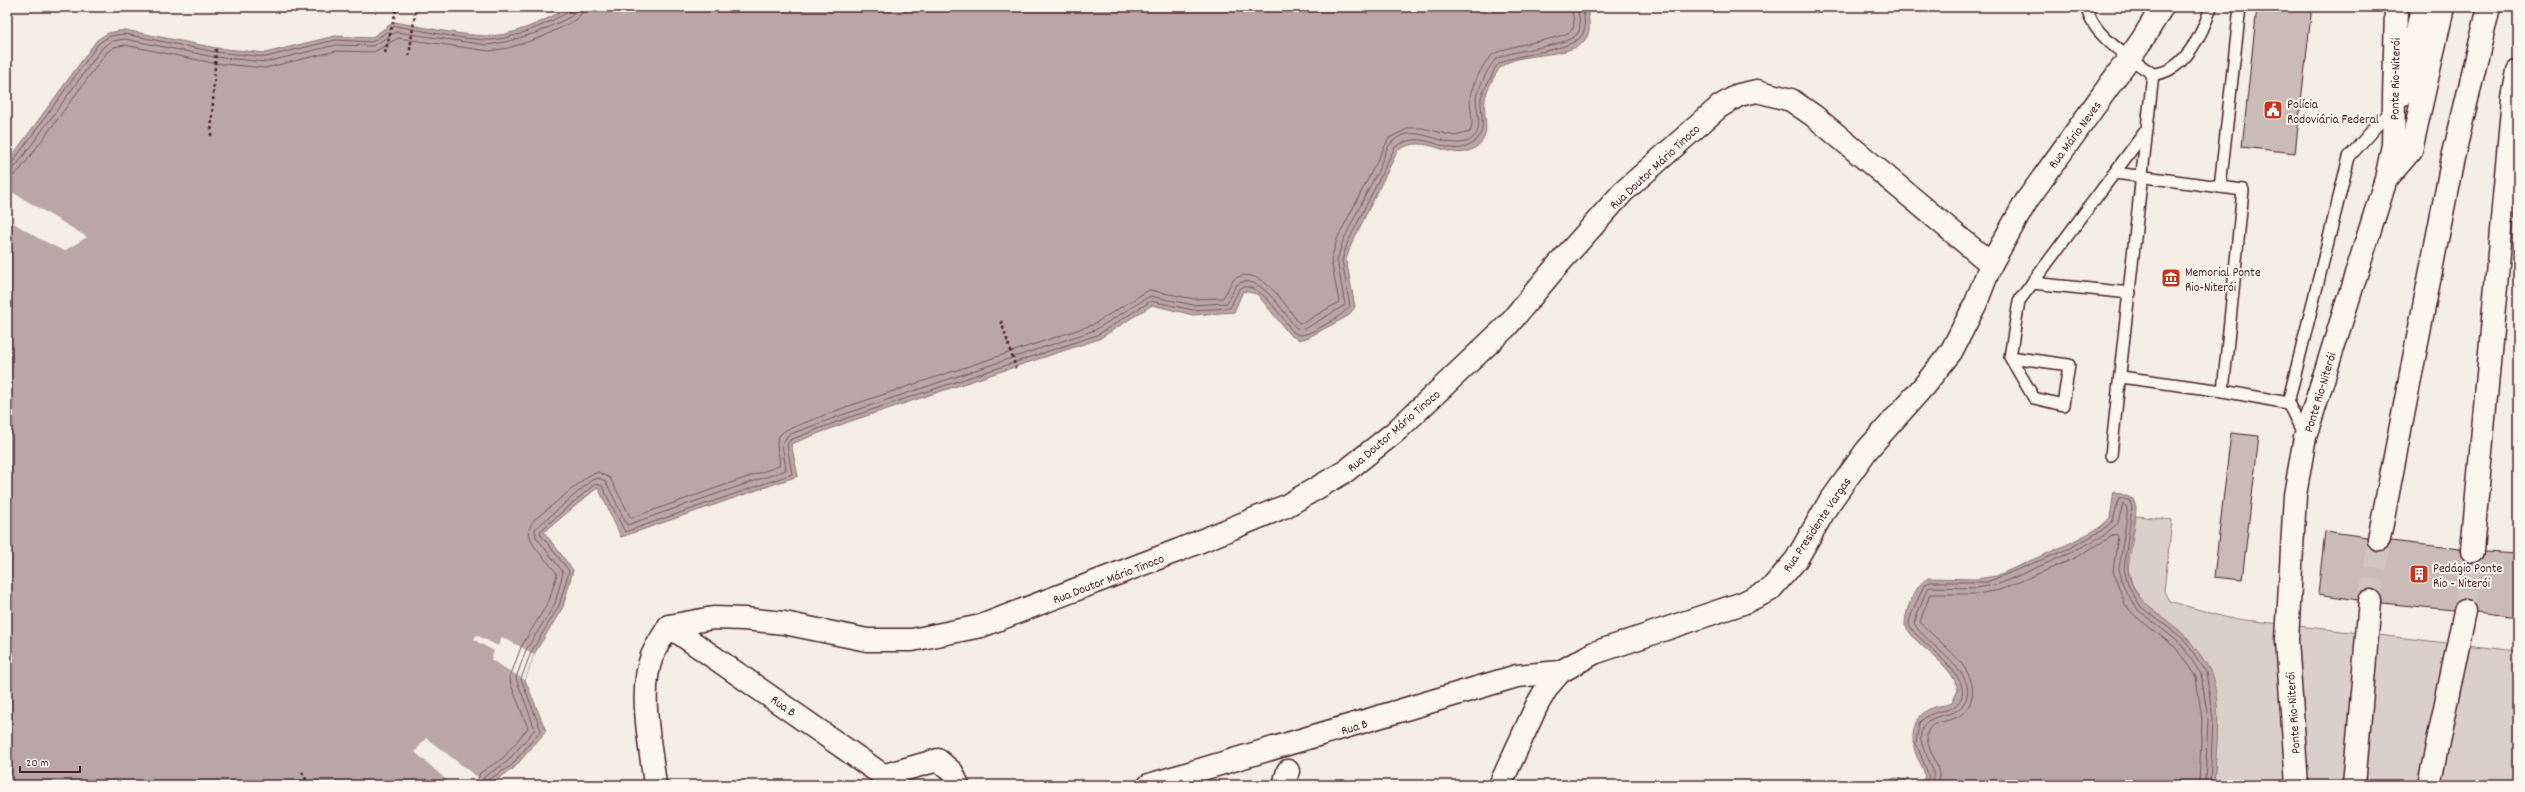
<svg xmlns="http://www.w3.org/2000/svg" width="2525" height="792" viewBox="0 0 2525 792" font-family="Dekko,sans-serif">
  <style>
    .green { fill: #dbd0c9; stroke: #92787a }
    .water { fill: #baa7a5; stroke: #8d7174 }
    .pier { fill: #f4eee4 }
    .lines { fill: none; stroke-linecap: round; stroke-linejoin: round }
    .shore { stroke: #77555c; stroke-width: 1 }
    .building { fill: #cabbb6; stroke: #4a1f2b }
    .motorway-tunnel { stroke: #d2c5bf; stroke-width: 22; stroke-dasharray: 22 11; stroke-linecap: butt }
    .service-casing { stroke: #4a1f2b; stroke-width: 14 }
    .minor-casing { stroke: #4a1f2b; stroke-width: 25 }
    .tertiary-casing { stroke: #4a1f2b; stroke-width: 25 }
    .motorway-casing { stroke: #4a1f2b; stroke-width: 25 }
    .path { stroke: #4a1f2b; stroke-width: 2.5; stroke-dasharray: 3 3; stroke-linecap: butt }
    .service { stroke: #fbf7ec; stroke-width: 11 }
    .minor { stroke: #fbf7ec; stroke-width: 22 }
    .tertiary { stroke: #fbf7ec; stroke-width: 22 }
    .motorway { stroke: #fbf7ec; stroke-width: 22 }
    .labels { text-anchor: middle; stroke-width: 4; stroke-linejoin: round; paint-order: stroke }
    .street-label { font-size: 13px; fill: #4a1f2b; stroke: #fbf7ec }
    .poi-label { font-size: 13px; fill: #4a1f2b; stroke: #fbf7ec; text-anchor: start }
  </style>
  <rect width="100%" height="100%" fill="#f4eee4"/>
  <filter id="ink" filterUnits="userSpaceOnUse"><feTurbulence type="fractalNoise" baseFrequency=".025" numOctaves="2"/><feDisplacementMap in="SourceGraphic" scale="8" xChannelSelector="R" yChannelSelector="G"/><feConvolveMatrix kernelMatrix="1 2 1 2 8 2 1 2 1" color-interpolation-filters="sRGB"/></filter>
  <g filter="url(#ink)">
    <!-- green -->
    <polygon class="green" points="2136,516 2172,520 2164,591 2169,601 2228,618 2518,651 2518,785 2214,785 2217,719 2209,670 2188,638 2144,604 2132,584 2128,569"/>
    <!-- water -->
    <g class="water">
      <path d="M571,7H1587C1588,14 1590,24 1589,31C1583,63 1518,48 1500,68C1495,74 1486,91 1485,99C1482,119 1495,138 1471,150C1447,161 1428,132 1398,150L1351,245L1346,259L1355,307L1348,316L1309,337L1300,340L1290,335L1257,294L1243,291L1234,312L1193,315L1152,305L1099,339L848,422L791,444L798,476L621,537L598,487L544,532L573,570L563,607L534,654L525,680L546,731L513,769L488,785H7V163L97,40L108,33L125,30L216,48L265,53L335,36L371,38L394,22C424,27 457,35 487,36C516,36 546,19 571,7Z"/>
      <path d="M2114,491L2133,499L2136,507C2136,525 2126,553 2128,570C2132,602 2160,613 2181,632C2190,640 2205,660 2210,671C2223,702 2216,751 2214,785H1889L1890,780L1895,778L1920,782L1924,779C1926,772 1921,765 1918,759C1909,740 1911,715 1934,707C1940,705 1946,706 1952,703L1958,690C1953,663 1917,649 1905,625C1905,610 1915,585 1928,578L1976,579L1996,576L2066,545L2099,528L2110,518Z"/>
    </g>
    <!-- pier -->
    <g class="pier">
      <polygon points="7,189 87,237 64,251 38,238 7,219"/>
      <polygon points="476,635 498,646 502,637 534,654 525,680 491,660 494,651 474,640"/>
      <polygon points="426,738 488,785 452,785 415,752"/>
    </g>
    <g class="lines">
      <!-- shore -->
      <g class="shore">
        <path d="M7,165L12,163L99,43L110,36L125,34L215,52L266,57L335,40L372,42L395,26C422,30 462,40 489,40C516,39 545,24 569,12L571,7"/>
        <polyline points="7,170 16,166 103,47 112,41 125,39 214,57 266,62 336,45 373,46 396,32 487,45 505,42 539,32 570,17 575,13 576,7"/>
        <polyline points="7,176 14,175 20,170 107,52 114,47 125,45 213,63 265,68 336,51 374,52 398,38 489,51 508,48 542,37 576,20 581,14 582,7"/>
        <path d="M476,785L480,773L503,758L528,728L511,685L510,677L521,647L549,601L557,574C548,559 518,539 534,520L588,476L598,472L610,478L631,518L779,466C782,453 769,440 786,430L843,408L1092,325L1149,290L1194,299L1223,298L1233,280C1259,261 1286,306 1299,323H1303L1339,302L1331,260L1337,239L1389,138L1409,128H1422L1455,136L1470,132C1475,121 1469,108 1470,96C1472,86 1482,66 1489,58C1503,42 1570,41 1573,28C1575,22 1572,13 1572,7"/>
        <path d="M482,785L484,777L507,762L535,729L516,678L526,650L555,604L563,572L536,537L535,529L592,480L599,478L606,482L627,525L786,470L782,444L788,435L845,414L1095,330L1150,296L1193,305L1227,303L1236,285C1258,269 1285,314 1296,328L1305,329L1345,305L1337,260L1343,241C1354,218 1366,194 1378,171C1382,162 1385,150 1391,143C1416,116 1452,158 1474,137C1483,128 1476,109 1476,98C1477,92 1490,64 1495,60C1513,47 1572,48 1579,31C1581,25 1578,14 1578,7"/>
        <path d="M487,785L488,780L511,766L541,730L521,679L531,652L559,606L569,571L541,535L540,531L595,484L602,486L625,532L792,474L787,445L790,440L847,418L1097,335L1151,301L1193,310L1230,308L1239,289C1258,277 1283,320 1293,332C1295,333 1298,335 1301,335C1312,334 1344,315 1350,306L1342,260L1347,244L1395,147C1425,126 1447,159 1470,145C1489,134 1480,117 1481,99C1482,92 1488,83 1491,77C1493,73 1495,66 1499,64C1519,51 1579,52 1584,31C1586,24 1583,14 1583,7"/>
        <path d="M1924,785L1929,776L1916,743L1919,723C1934,707 1948,714 1957,704C1981,680 1919,644 1909,625L1910,618L1924,585L1930,582H1987L2068,549L2101,531L2113,521L2119,497L2130,501L2132,507L2124,569L2128,585L2141,607L2185,640L2206,672L2213,719L2210,785"/>
        <path d="M1931,785C1941,768 1918,751 1921,733C1925,711 1951,720 1962,706C1986,676 1926,646 1914,623L1927,589L1931,587L1977,588L1999,584L2070,553L2103,536L2118,523L2123,503L2127,508V515L2119,569L2124,588L2138,610L2181,644L2201,674L2208,719L2205,785"/>
        <path d="M1938,785C1944,766 1926,752 1927,733C1932,720 1944,723 1955,718C1963,715 1968,709 1971,701C1981,668 1939,644 1920,622L1930,594H1977L2000,590L2073,559L2116,534L2118,536L2113,571L2125,604L2134,615L2176,648L2196,677L2202,720L2199,785"/>
      </g>
    </g>
    <!-- building -->
    <g class="building">
      <polygon points="2257,7 2312,7 2295,153 2242,147"/>
      <polygon points="2231,433 2259,436 2242,580 2214,577"/>
      <polygon points="2325,531 2367,537 2371,548 2377,551 2388,547 2391,541 2460,549 2461,557 2470,563 2482,558 2484,552 2518,554 2518,617 2477,612 2474,602 2467,599 2456,602 2453,610 2382,603 2381,595 2371,589 2364,590 2358,600 2318,594"/>
    </g>
    <g class="lines">
      <!-- motorway-tunnel -->
      <g class="motorway-tunnel">
        <polyline points="2370,601 2379,539"/>
        <polyline points="2465,611 2472,551"/>
      </g>
      <!-- service casing -->
      <g class="service-casing">
        <g id="service">
          <path d="M2087,7C2090,34 2132,60 2153,74C2184,73 2203,33 2211,7"/>
          <polyline points="2115,173 2243,190 2223,391"/>
          <polyline points="2220,187 2240,7"/>
          <polyline points="2032,283 2130,293"/>
          <polyline points="2010,357 2069,365 2063,405 2034,398 2010,357 2019,301 2147,129"/>
          <polyline points="2121,377 2223,391 2288,403"/>
          <polyline points="2304,435 2288,403 2349,157 2392,108"/>
          <polyline points="2111,455 2153,74"/>
        </g>
      </g>
      <!-- minor casing -->
      <g class="minor-casing">
        <g id="minor">
          <polyline points="669,626 897,785"/>
          <polyline points="885,775 938,760 952,772 958,785"/>
          <path d="M655,785C651,747 638,693 652,656C656,646 663,636 669,626L713,618L744,619L784,623L867,640H912L981,626L1179,550L1286,506L1346,471L1395,432L1507,326L1556,267L1623,192L1719,107L1739,95L1757,91L1791,100L1814,116L1991,264"/>
          <polyline points="1149,785 1517,676 1560,672"/>
          <polyline points="1284,785 1288,771"/>
        </g>
      </g>
      <!-- tertiary casing -->
      <g class="tertiary-casing">
        <polyline id="tertiary" points="1500,785 1537,705 1548,686 1560,672 1594,653 1743,603 1770,590 1796,560 1827,506 1867,450 1923,387 1951,352 1976,303 1991,264 2027,200 2142,40 2162,7"/>
      </g>
      <!-- motorway casing -->
      <g class="motorway-casing">
        <g id="motorway">
          <polyline points="2404,94 2422,7"/>
          <polyline points="2387,178 2411,150 2443,7"/>
          <polyline points="2379,539 2452,162 2489,7"/>
          <polyline points="2472,551 2513,98 2518,71"/>
          <polyline points="2297,785 2287,640 2295,495 2305,437 2386,179 2393,145 2396,7"/>
          <polyline points="2354,785 2370,601"/>
          <polyline points="2429,785 2465,611"/>
        </g>
      </g>
      <!-- path -->
      <g class="path">
        <polyline points="385,53 397,7"/>
        <polyline points="409,56 416,7"/>
        <polyline points="211,136 216,48"/>
        <polyline points="1001,321 1016,368"/>
        <polyline points="302,772 309,785"/>
      </g>
      <!-- service -->
      <use href="#service" class="service"/>
      <!-- minor -->
      <use href="#minor" class="minor"/>
      <!-- tertiary -->
      <use href="#tertiary" class="tertiary"/>
      <!-- motorway -->
      <use href="#motorway" class="motorway"/>
    </g>
  </g>
  <!-- icons -->
  <defs>
    <g id="civic-square" transform="scale(1)"><rect x="-9" y="-9" width="18" height="18" rx="4" fill="#c8321e" stroke="#fbf7ec"/><path d="M-.6-6.5H3V-4.5H.6V-3L4-1V1h2V6H-6V1h2V-1L-.6-3ZM-1.2 2.5V6h2.4V2.5Z" fill="#fff"/></g>
    <g id="museum-square" transform="scale(1)"><rect x="-9" y="-9" width="18" height="18" rx="4" fill="#c8321e" stroke="#fbf7ec"/><path d="M0-6L6-3V-2H-6V-3ZM-5-1h2V3h-2ZM-1-1h2V3h-2ZM3-1h2V3H3ZM-6 4H6V6H-6Z" fill="#fff"/></g>
    <g id="building-square" transform="scale(1)"><rect x="-9" y="-9" width="18" height="18" rx="4" fill="#c8321e" stroke="#fbf7ec"/><path d="M-4-6H4V6H1V3H-1V6H-4ZM-2.5-4.3h1.7v1.8h-1.7ZM.8-4.3h1.7v1.8H.8ZM-2.5-1h1.7V.8h-1.7ZM.8-1h1.7V.8H.8Z" fill="#fff"/></g>
  </defs>
  <g fill-rule="evenodd">
    <use href="#civic-square" x="2273" y="110"/>
    <use href="#museum-square" x="2171" y="278"/>
    <use href="#building-square" x="2419" y="574"/>
  </g>
  <g class="labels">
    <!-- street labels -->
    <g class="street-label">
      <text transform="translate(2394 79) rotate(-89)" y="5">Ponte Rio-Niterói</text>
      <text transform="translate(2074 134) rotate(-54)" y="5">Rua Mário Neves</text>
      <text transform="translate(1654 166) rotate(-43)" y="5">Rua Doutor Mário Tinoco</text>
      <text transform="translate(2319 392) rotate(-73)" y="5">Ponte Rio-Niterói</text>
      <text transform="translate(1393 430) rotate(-41)" y="5">Rua Doutor Mário Tinoco</text>
      <text transform="translate(1816 524) rotate(-56)" y="5">Rua Presidente Vargas</text>
      <text transform="translate(1108 578) rotate(-21)" y="5">Rua Doutor Mário Tinoco</text>
      <text transform="translate(784 705) rotate(35)" y="5">Rua B</text>
      <text transform="translate(2292 713) rotate(-94)" y="5">Ponte Rio-Niterói</text>
      <text transform="translate(1354 726) rotate(-17)" y="5">Rua B</text>
    </g>
    <!-- poi labels -->
    <g class="poi-label">
      <text x="2287" y="108">Polícia<tspan x="2287" dy="15">Rodoviária Federal</tspan></text>
      <text x="2185" y="276">Memorial Ponte<tspan x="2185" dy="15">Rio-Niterói</tspan></text>
      <text x="2433" y="572">Pedágio Ponte<tspan x="2433" dy="15">Rio - Niterói</tspan></text>
    </g>
  </g>
  <!-- margin -->
  <rect width="2525" height="792" fill="none" stroke="#fbf7ec" stroke-width="24"/>
  <rect x="12" y="12" width="2501" height="768" fill="none" stroke="#4a1f2b" stroke-width="1.5" filter="url(#ink)"/>
  <!-- scale -->
  <path d="M20 766v6h60v-6" fill="none" stroke="#4a1f2b" stroke-width="2"/>
  <text x="26" y="766" font-size="12" fill="#4a1f2b" stroke="#fbf7ec" stroke-width="3" paint-order="stroke">20 m</text>
</svg>
